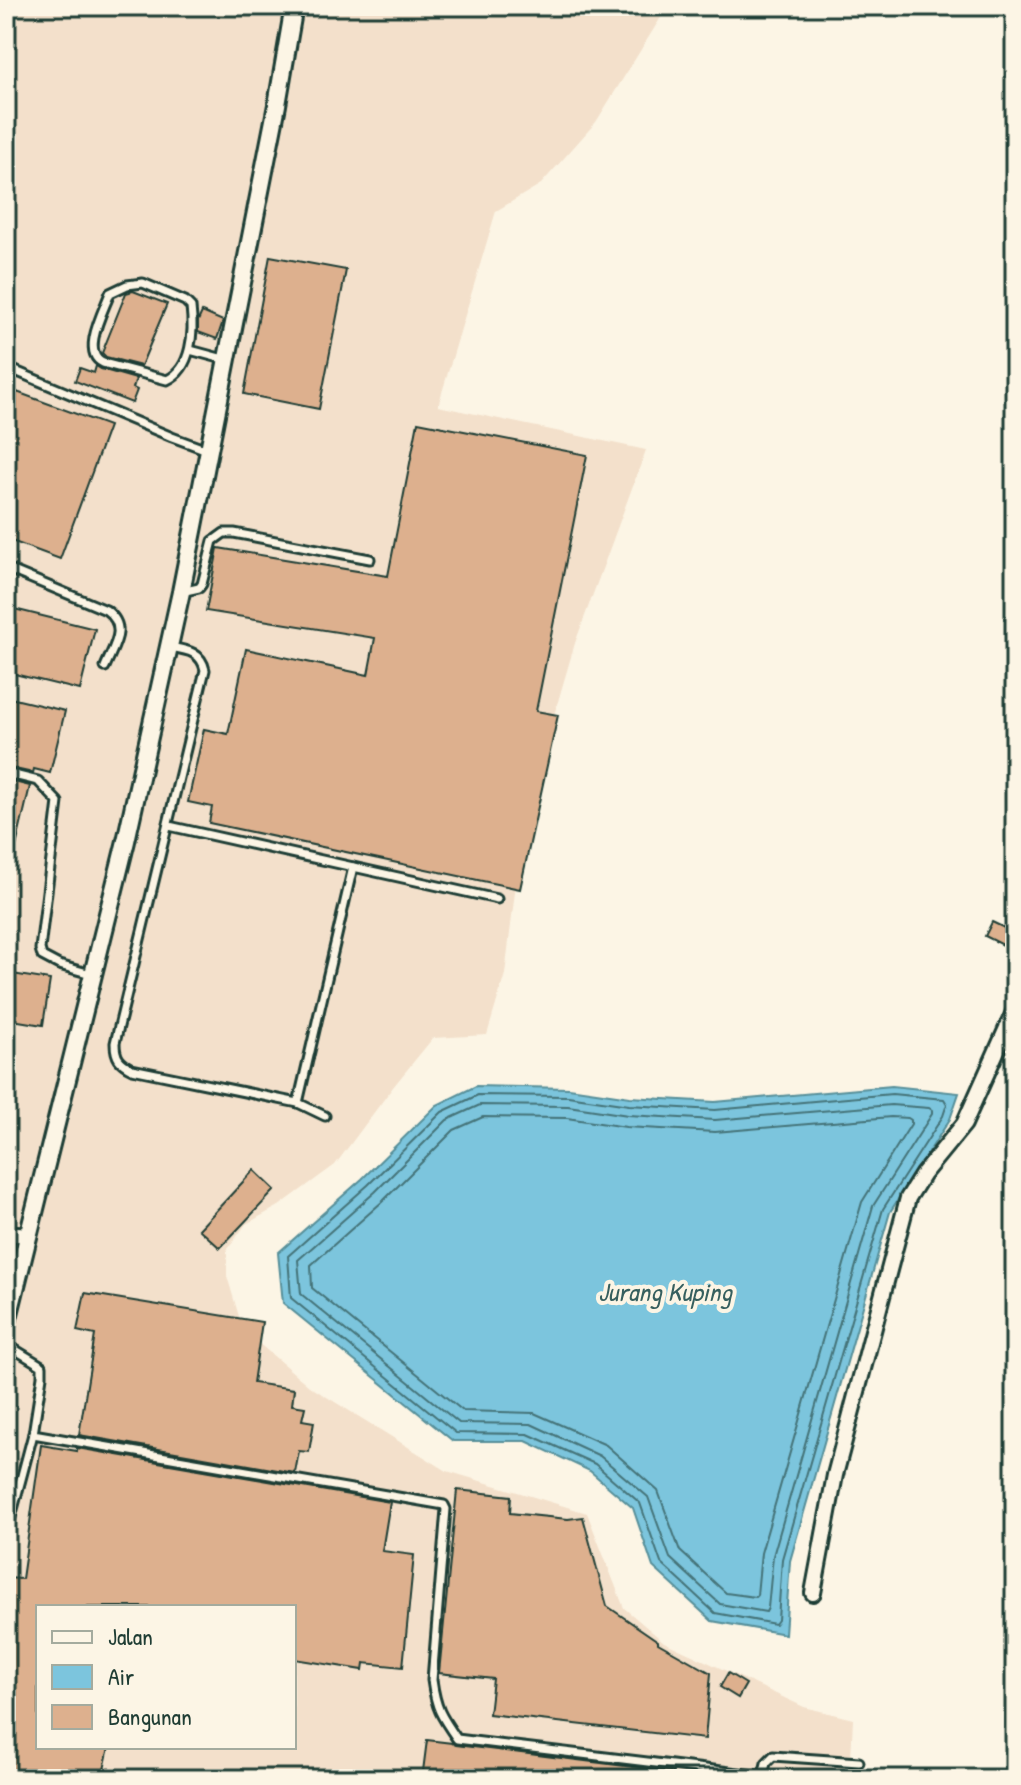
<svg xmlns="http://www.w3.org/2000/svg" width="1021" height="1785" viewBox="0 0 1021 1785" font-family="'Patrick Hand',sans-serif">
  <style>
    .built { fill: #f3e0cb; fill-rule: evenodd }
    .water { fill: #7cc5dd; stroke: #578f99; stroke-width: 2 }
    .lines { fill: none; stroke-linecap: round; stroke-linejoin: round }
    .shore { stroke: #447378; stroke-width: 2 }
    .building { fill: #ddb08e; stroke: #1f3d34; stroke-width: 2 }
    .service-casing { stroke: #1f3d34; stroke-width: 13 }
    .minor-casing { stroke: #1f3d34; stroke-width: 20 }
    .tertiary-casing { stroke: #1f3d34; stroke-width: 22 }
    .service { stroke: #fcf5e5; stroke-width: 7 }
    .minor { stroke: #fcf5e5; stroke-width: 14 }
    .tertiary { stroke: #fcf5e5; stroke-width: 16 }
    .labels { text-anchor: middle; stroke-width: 8; stroke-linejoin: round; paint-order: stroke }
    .water-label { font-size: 26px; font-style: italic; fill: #365f5e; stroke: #fcf5e5 }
  </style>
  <rect width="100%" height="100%" fill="#fcf5e5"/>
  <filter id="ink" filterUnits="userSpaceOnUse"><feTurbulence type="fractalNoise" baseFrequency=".0125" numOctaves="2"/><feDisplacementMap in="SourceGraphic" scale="16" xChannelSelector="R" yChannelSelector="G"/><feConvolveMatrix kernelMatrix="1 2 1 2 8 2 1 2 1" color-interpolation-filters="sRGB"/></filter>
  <g filter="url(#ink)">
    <!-- built -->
    <path class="built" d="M6,6H668L596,122L541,184L496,211L438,406L646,450L575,643L524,818L505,974L487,1035L433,1038L393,1087L335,1165L279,1206L246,1224L227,1250V1276L243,1330L309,1386L447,1471L587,1513L624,1608L664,1642L804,1707L853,1719L850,1779H6ZM38,1607H294V1747H38Z"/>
    <!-- water -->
    <polygon class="water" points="476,1086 569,1088 630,1097 715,1102 892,1086 959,1093 950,1119 890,1212 790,1561 785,1634 712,1621 653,1567 633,1508 590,1471 526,1441 453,1441 283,1303 278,1253 362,1179 437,1105"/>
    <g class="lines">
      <!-- shore -->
      <g class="shore">
        <polygon points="892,1094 944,1099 947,1104 943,1116 883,1209 782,1559 778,1620 775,1624 715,1613 661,1563 640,1503 595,1464 528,1434 456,1433 291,1298 288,1256 368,1185 442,1112 478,1095 568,1096 629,1105 715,1110"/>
        <polygon points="480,1105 568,1106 628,1115 715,1120 891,1105 929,1108 932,1110 932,1114 873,1206 773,1556 768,1608 766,1612 720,1604 670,1558 648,1497 600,1456 531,1424 459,1423 301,1294 298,1260 375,1192 447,1120"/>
        <polygon points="483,1117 567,1118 626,1127 715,1132 891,1117 908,1118 911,1120 911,1124 862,1202 761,1553 757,1595 755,1597 726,1593 680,1551 658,1491 606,1445 534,1413 463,1411 312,1288 311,1265 383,1201 454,1130"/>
      </g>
    </g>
    <!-- building -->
    <g class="building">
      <polygon points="270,256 346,270 319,409 244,394"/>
      <polygon points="133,291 167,304 141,366 106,357 102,353 126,293"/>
      <polygon points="202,312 223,321 217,339 198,332 198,321"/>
      <polygon points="96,366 101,369 136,379 133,388 137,390 132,403 75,381 80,368 94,373"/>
      <polygon points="6,388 109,426 60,559 6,539"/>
      <polygon points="418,422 587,455 536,711 558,715 520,889 209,823 212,807 188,802 204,729 228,734 246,649 368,675 375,638 206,611 218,548 388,576"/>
      <polygon points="6,607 95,629 80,690 6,672"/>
      <polygon points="6,697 65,711 50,773 34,769 33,773 6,767"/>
      <polygon points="6,780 30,786 11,868 6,868"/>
      <polygon points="992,922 1013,932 1005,946 985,936"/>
      <polygon points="6,973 50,980 43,1025 6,1019"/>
      <polygon points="254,1170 275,1190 220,1248 199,1229"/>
      <polygon points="85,1293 262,1322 253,1383 294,1389 292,1405 305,1407 302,1420 314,1422 309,1452 299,1451 295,1473 79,1435 95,1335 77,1331"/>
      <polygon points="41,1445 77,1451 77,1448 390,1502 382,1551 414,1555 403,1667 364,1663 363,1670 294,1659 294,1607 38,1607 38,1747 109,1747 102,1779 40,1779 6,1772 6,1578 22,1579"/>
      <polygon points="457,1490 511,1496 510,1513 568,1519 583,1517 607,1606 658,1641 658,1643 711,1673 705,1739 489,1714 493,1679 439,1673"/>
      <polygon points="728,1673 746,1684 738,1698 720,1687"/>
      <polygon points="427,1740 452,1743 456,1745 673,1772 673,1779 422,1779"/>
    </g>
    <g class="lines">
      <!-- service casing -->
      <g class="service-casing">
        <g id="service">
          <path d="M143,283L185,301L191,307C194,331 192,369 167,380L103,363C80,353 104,310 110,293L127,285Z"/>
          <polyline points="190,350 227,360"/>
          <polyline points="6,367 172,437 207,450"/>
          <path d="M6,568L106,610C129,627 114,645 105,667"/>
          <polyline points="181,592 199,588 202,584 213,541 224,533 234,533 370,559"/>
          <path d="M169,647C186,650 201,651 205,670L115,1043C115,1058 120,1063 132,1069L298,1103L325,1116"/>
          <polyline points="6,773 38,781 58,802 40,949 42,956 59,965 91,974"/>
          <polyline points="169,826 497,899"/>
          <polyline points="298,1103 353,867"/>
          <path d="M6,1344L42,1366V1376L33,1434L444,1505L446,1509L432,1680C436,1709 441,1716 457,1739L763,1776L766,1763L773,1756L859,1762"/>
          <polyline points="6,1536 33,1434"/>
        </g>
      </g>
      <!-- minor casing -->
      <g class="minor-casing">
        <g id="minor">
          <polyline points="6,1233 28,1235"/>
          <polyline points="813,1593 835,1475 908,1198 923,1174 964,1124 1015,1010"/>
        </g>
      </g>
      <!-- tertiary casing -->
      <g class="tertiary-casing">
        <polyline id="tertiary" points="6,1326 126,841 181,592 277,105 294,6"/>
      </g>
      <!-- service -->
      <use href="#service" class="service"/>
      <!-- minor -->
      <use href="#minor" class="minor"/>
      <!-- tertiary -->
      <use href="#tertiary" class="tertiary"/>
    </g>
  </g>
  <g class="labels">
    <!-- water labels -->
    <g class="water-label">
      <text x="665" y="1301">Jurang Kuping</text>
    </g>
  </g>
  <!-- margin -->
  <rect width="1021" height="1785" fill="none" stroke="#fcf5e5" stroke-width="32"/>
  <rect x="16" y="16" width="989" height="1753" fill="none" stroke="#1f3d34" stroke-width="3" filter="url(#ink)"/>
  <!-- legend -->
  <rect x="36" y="1605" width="260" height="144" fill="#fcf5e5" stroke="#a4ab9e" stroke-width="2"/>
  <rect x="52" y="1631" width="40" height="12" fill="#fcf5e5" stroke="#a4ab9e" stroke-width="2"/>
  <text x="108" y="1645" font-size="24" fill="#1f3d34">Jalan</text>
  <rect x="52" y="1665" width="40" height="24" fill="#7cc5dd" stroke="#a4ab9e" stroke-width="2"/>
  <text x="108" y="1685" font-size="24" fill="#1f3d34">Air</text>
  <rect x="52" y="1705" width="40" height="24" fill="#ddb08e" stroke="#a4ab9e" stroke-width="2"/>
  <text x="108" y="1725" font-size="24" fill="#1f3d34">Bangunan</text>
</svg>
